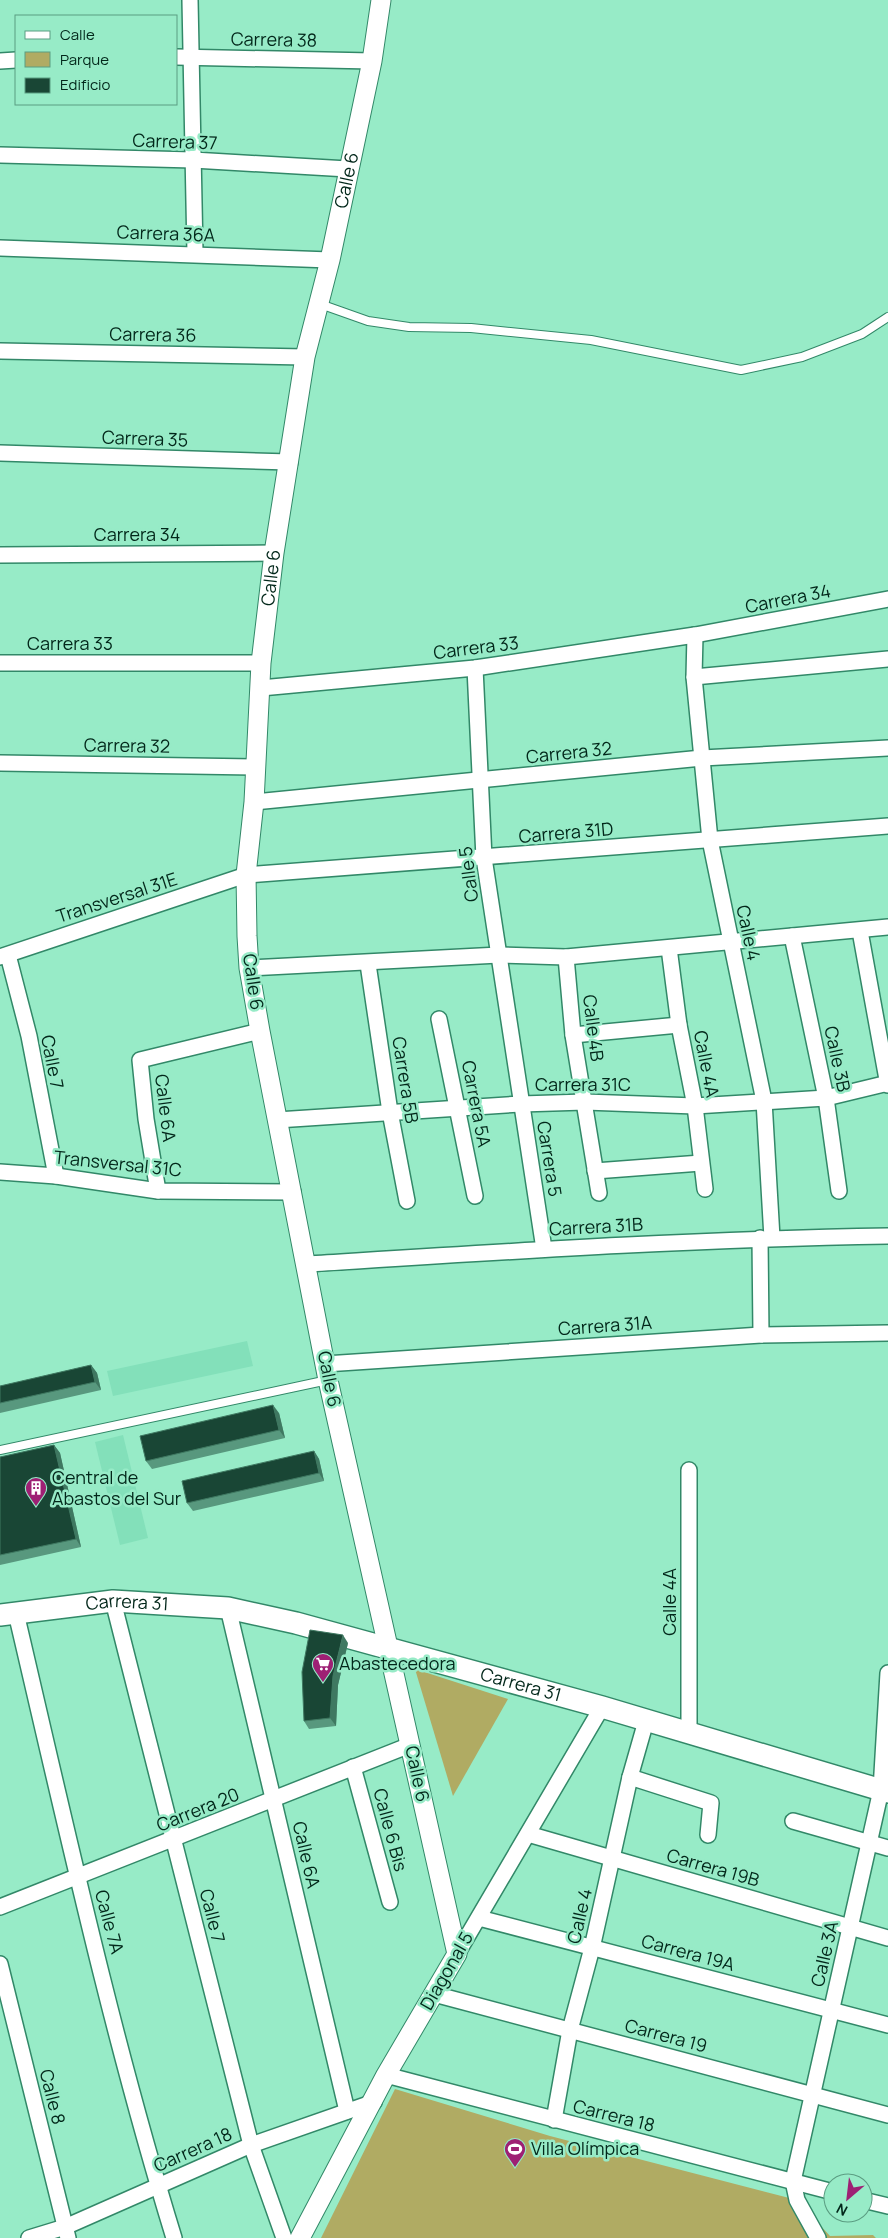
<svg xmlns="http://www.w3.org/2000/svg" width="888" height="2238" viewBox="0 0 888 2238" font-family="Manrope,sans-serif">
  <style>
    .built { fill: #83e0ba }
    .green { fill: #b0ab63 }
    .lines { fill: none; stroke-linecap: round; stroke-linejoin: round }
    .service-casing { stroke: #328868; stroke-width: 10 }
    .minor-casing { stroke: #328868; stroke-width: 18 }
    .tertiary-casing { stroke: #328868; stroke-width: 21 }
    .secondary-casing { stroke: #328868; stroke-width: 24 }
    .service { stroke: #fff; stroke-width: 8 }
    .minor { stroke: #fff; stroke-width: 15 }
    .tertiary { stroke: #fff; stroke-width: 19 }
    .secondary { stroke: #fff; stroke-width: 21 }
    .wall { fill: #58987e }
    .shaded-wall { fill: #3f7861 }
    .building { fill: #194635; stroke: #3f7861 }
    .labels { text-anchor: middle; stroke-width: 5; stroke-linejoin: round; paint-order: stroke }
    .street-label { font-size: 18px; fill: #02271a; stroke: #97ebc7 }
    .poi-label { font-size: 18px; fill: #02271a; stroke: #97ebc7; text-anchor: start }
  </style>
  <rect width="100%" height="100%" fill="#97ebc7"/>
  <!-- built -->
  <g class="built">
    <polygon points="247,1341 253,1366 113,1396 107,1371"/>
    <polygon points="123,1435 148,1538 120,1545 95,1442"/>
  </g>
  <!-- green -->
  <g class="green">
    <polygon points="415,1669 508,1699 453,1796"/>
    <polygon points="395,2089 550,2136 797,2200 830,2236 873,2235 876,2238 321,2238"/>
  </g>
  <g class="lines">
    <!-- service casing -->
    <g class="service-casing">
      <g id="service">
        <polyline points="320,304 368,321 409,327 471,328 591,340 741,370 802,357 862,334 888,317"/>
        <polyline points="0,1450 328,1380"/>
      </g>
    </g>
    <!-- minor casing -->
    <g class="minor-casing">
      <g id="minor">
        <polyline points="190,0 195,253"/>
        <polyline points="176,57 372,61"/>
        <polyline points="0,61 16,60"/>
        <polyline points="0,155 193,160 348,169"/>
        <polyline points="0,248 330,260"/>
        <polyline points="0,351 305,357"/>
        <polyline points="0,453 290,462"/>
        <polyline points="0,555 274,553"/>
        <polyline points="695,635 694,677 710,840 764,1101 772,1238"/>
        <polyline points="0,663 261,663"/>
        <polyline points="475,668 484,858 544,1249"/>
        <polyline points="694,677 888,659"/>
        <polyline points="261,688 475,668 695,635 888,599"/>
        <polyline points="0,763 254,767"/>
        <polyline points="254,802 702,758 888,748"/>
        <polyline points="860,931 888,1085"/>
        <polyline points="792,936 826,1098 839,1191"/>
        <polyline points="669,948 679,1025 695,1106 705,1189"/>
        <polyline points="8,955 29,1036 56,1176"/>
        <polyline points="0,957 246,875 888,826"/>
        <polyline points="566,957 573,1035 599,1193"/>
        <polyline points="368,964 390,1112 407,1201"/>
        <polyline points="249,968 499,955 566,957 888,927"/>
        <polyline points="439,1019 475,1196"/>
        <polyline points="573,1035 679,1025"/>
        <polyline points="277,1120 521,1104 585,1102 695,1106 826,1098 888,1083"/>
        <polyline points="595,1171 701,1163"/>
        <polyline points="0,1172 56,1176 158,1191 293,1192"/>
        <polyline points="158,1191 146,1119 140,1060 260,1031"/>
        <polyline points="760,1238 761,1335"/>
        <path d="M307,1264C500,1252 694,1239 888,1236"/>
        <polyline points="325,1364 761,1335 888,1333"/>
        <polyline points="689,1470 689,1733"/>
        <polyline points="113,1601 251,2145 284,2238"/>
        <polyline points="228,1608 347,2111"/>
        <path d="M16,1613C65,1822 111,2033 174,2238"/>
        <polyline points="353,1767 390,1902"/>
        <polyline points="630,1777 711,1803 708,1835"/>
        <polyline points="793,1821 888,1848"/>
        <polyline points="528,1834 888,1938"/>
        <polyline points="0,1907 410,1745"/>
        <polyline points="479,1918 888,2025"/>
        <polyline points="457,1954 602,1707"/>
        <polyline points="0,1964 68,2238"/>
        <polyline points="434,1994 888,2115"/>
        <polyline points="386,2075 833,2192"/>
        <polyline points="554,2120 570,2030 592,1948 630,1777 646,1721"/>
        <polyline points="863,2200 888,2206"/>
        <polyline points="29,2238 65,2227 251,2145 374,2102"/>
        <polyline points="818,2238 797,2200 793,2181 881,1790 888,1673"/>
      </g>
    </g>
    <!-- tertiary casing -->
    <g class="tertiary-casing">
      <g id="tertiary">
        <path id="s1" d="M300,2238L386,2075L457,1954L328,1380L260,1031L249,968L247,936L246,875L254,802L261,663L274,553L305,357L330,260L372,61L381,0"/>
      </g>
    </g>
    <!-- secondary casing -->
    <g class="secondary-casing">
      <g id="secondary">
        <path id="s2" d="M0,1615L113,1601L228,1608L296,1623L602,1707L888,1792"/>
      </g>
    </g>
    <!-- service -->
    <use href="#service" class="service"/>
    <!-- minor -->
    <use href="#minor" class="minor"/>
    <!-- tertiary -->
    <use href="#tertiary" class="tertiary"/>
    <!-- secondary -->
    <use href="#secondary" class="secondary"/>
  </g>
  <!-- wall -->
  <g class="wall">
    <polygon points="91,1365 97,1373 101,1390 0,1413 0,1386"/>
    <polygon points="279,1413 285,1438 152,1469 146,1461"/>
    <polygon points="54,1445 60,1453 81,1547 0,1565 0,1457"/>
    <polygon points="314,1451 319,1459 324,1481 193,1511 187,1503"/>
    <polygon points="348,1643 338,1685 336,1726 309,1729 304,1721"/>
  </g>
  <!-- shaded-wall -->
  <g class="shaded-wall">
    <polygon points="91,1365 97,1373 101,1390 95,1382"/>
    <polygon points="273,1405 279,1413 285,1438 279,1430"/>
    <polygon points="54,1445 60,1453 81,1547 76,1539"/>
    <polygon points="314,1451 319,1459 324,1481 319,1473"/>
    <polygon points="343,1635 348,1643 338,1685 336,1726 330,1718 333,1676"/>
  </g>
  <!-- building -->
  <g class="building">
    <polygon points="91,1365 95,1382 0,1403 0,1386"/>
    <polygon points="273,1405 279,1430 146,1461 140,1436"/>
    <polygon points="54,1445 76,1539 0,1555 0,1457"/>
    <polygon points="314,1451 319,1473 187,1503 182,1481"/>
    <polygon points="310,1630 343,1635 333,1676 330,1718 304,1721 302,1672"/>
  </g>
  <!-- icons -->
  <defs>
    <g id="building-pin" transform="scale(1.125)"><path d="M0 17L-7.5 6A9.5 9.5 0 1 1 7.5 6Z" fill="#9e2074" stroke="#97ebc7"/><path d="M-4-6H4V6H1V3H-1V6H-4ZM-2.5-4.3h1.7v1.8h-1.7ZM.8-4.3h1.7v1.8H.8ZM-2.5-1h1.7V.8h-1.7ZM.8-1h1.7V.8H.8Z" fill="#fff"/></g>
    <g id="supermarket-pin" transform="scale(1.125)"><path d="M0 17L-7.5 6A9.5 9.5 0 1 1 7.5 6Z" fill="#9e2074" stroke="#97ebc7"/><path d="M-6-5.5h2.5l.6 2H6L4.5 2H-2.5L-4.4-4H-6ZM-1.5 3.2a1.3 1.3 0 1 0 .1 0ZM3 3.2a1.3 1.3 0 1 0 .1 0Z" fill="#fff"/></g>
    <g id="stadium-pin" transform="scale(1.125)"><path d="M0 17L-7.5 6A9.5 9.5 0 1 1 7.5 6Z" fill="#9e2074" stroke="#97ebc7"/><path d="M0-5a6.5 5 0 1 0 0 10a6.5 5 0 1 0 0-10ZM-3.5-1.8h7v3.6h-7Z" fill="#fff"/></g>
  </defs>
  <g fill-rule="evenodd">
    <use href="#building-pin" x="36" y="1488"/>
    <use href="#supermarket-pin" x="323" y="1664"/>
    <use href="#stadium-pin" x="515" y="2149"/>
  </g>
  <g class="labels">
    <!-- street labels -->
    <g class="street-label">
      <text transform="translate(274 40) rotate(1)" y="6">Carrera 38</text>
      <text transform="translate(175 142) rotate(2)" y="6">Carrera 37</text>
      <text dy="6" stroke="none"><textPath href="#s1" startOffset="2129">Calle 6</textPath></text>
      <text transform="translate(166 234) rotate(2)" y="6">Carrera 36A</text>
      <text transform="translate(153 335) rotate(1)" y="6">Carrera 36</text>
      <text transform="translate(145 439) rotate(2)" y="6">Carrera 35</text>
      <text x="137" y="541">Carrera 34</text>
      <text dy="6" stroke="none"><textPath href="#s1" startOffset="1724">Calle 6</textPath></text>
      <text transform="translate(788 599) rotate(-11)" y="6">Carrera 34</text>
      <text x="70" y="650">Carrera 33</text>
      <text transform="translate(476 648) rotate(-7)" y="6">Carrera 33</text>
      <text transform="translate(127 746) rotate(1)" y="6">Carrera 32</text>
      <text transform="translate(569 753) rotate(-6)" y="6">Carrera 32</text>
      <text transform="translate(566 833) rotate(-5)" y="6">Carrera 31D</text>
      <text transform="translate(469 874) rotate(-97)" y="6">Calle 5</text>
      <text transform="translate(117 898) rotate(-18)" y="6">Transversal 31E</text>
      <text transform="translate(748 933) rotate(78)" y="6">Calle 4</text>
      <text transform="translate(253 982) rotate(82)" y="6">Calle 6</text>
      <text transform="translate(593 1028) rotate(83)" y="6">Calle 4B</text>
      <text transform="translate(837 1059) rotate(78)" y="6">Calle 3B</text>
      <text transform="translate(52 1062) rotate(79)" y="6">Calle 7</text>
      <text transform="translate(706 1064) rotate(79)" y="6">Calle 4A</text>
      <text transform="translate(405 1080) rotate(81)" y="6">Carrera 5B</text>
      <text x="583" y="1091">Carrera 31C</text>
      <text transform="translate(476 1104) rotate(79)" y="6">Carrera 5A</text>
      <text transform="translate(165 1108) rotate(83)" y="6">Calle 6A</text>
      <text transform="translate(549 1159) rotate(81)" y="6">Carrera 5</text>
      <text transform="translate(118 1164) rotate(6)" y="6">Transversal 31C</text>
      <text transform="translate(596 1227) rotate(-3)" y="6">Carrera 31B</text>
      <text transform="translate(605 1326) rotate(-4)" y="6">Carrera 31A</text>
      <text transform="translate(329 1379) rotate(79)" y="6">Calle 6</text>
      <text transform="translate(670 1602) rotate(-90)" y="6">Calle 4A</text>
      <text dy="6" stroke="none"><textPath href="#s2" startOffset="128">Carrera 31</textPath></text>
      <text dy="6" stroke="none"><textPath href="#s2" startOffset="532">Carrera 31</textPath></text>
      <text transform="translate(417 1774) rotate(78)" y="6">Calle 6</text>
      <text transform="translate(198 1810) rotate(-22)" y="6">Carrera 20</text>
      <text transform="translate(390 1830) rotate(75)" y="6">Calle 6 Bis</text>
      <text transform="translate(306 1855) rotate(77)" y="6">Calle 6A</text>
      <text transform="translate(713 1868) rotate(16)" y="6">Carrera 19B</text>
      <text transform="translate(212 1916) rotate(76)" y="6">Calle 7</text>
      <text transform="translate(580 1916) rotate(-77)" y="6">Calle 4</text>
      <text transform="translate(109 1922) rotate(75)" y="6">Calle 7A</text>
      <text transform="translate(688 1953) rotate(15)" y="6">Carrera 19A</text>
      <text transform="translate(825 1954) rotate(-77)" y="6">Calle 3A</text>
      <text transform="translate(447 1971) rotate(-60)" y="6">Diagonal 5</text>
      <text transform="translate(666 2036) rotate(15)" y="6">Carrera 19</text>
      <text transform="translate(52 2097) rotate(76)" y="6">Calle 8</text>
      <text transform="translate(614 2116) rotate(14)" y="6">Carrera 18</text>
      <text transform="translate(193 2150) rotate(-24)" y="6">Carrera 18</text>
    </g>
    <!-- poi labels -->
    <g class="poi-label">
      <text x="52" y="1484">Central de<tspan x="52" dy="21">Abastos del Sur</tspan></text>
      <text x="339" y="1670">Abastecedora</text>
      <text x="531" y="2155">Villa Olímpica</text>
    </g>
  </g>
  <!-- legend -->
  <rect x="15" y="15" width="162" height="90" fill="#97ebc7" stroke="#5b9d82"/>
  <rect x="25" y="31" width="25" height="8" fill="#ffffff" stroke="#5b9d82"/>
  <text x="60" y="40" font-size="15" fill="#02271a">Calle</text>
  <rect x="25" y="52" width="25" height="15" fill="#b0ab63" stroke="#5b9d82"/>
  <text x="60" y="65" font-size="15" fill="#02271a">Parque</text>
  <rect x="25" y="78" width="25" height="15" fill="#194635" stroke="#5b9d82"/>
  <text x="60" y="90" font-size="15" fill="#02271a">Edificio</text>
  <!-- north arrow -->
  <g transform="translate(848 2198) rotate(208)"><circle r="24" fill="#97ebc7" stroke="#5b9d82"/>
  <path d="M0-4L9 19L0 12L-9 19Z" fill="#9e2074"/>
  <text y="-8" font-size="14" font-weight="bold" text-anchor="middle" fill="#02271a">N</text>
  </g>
</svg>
